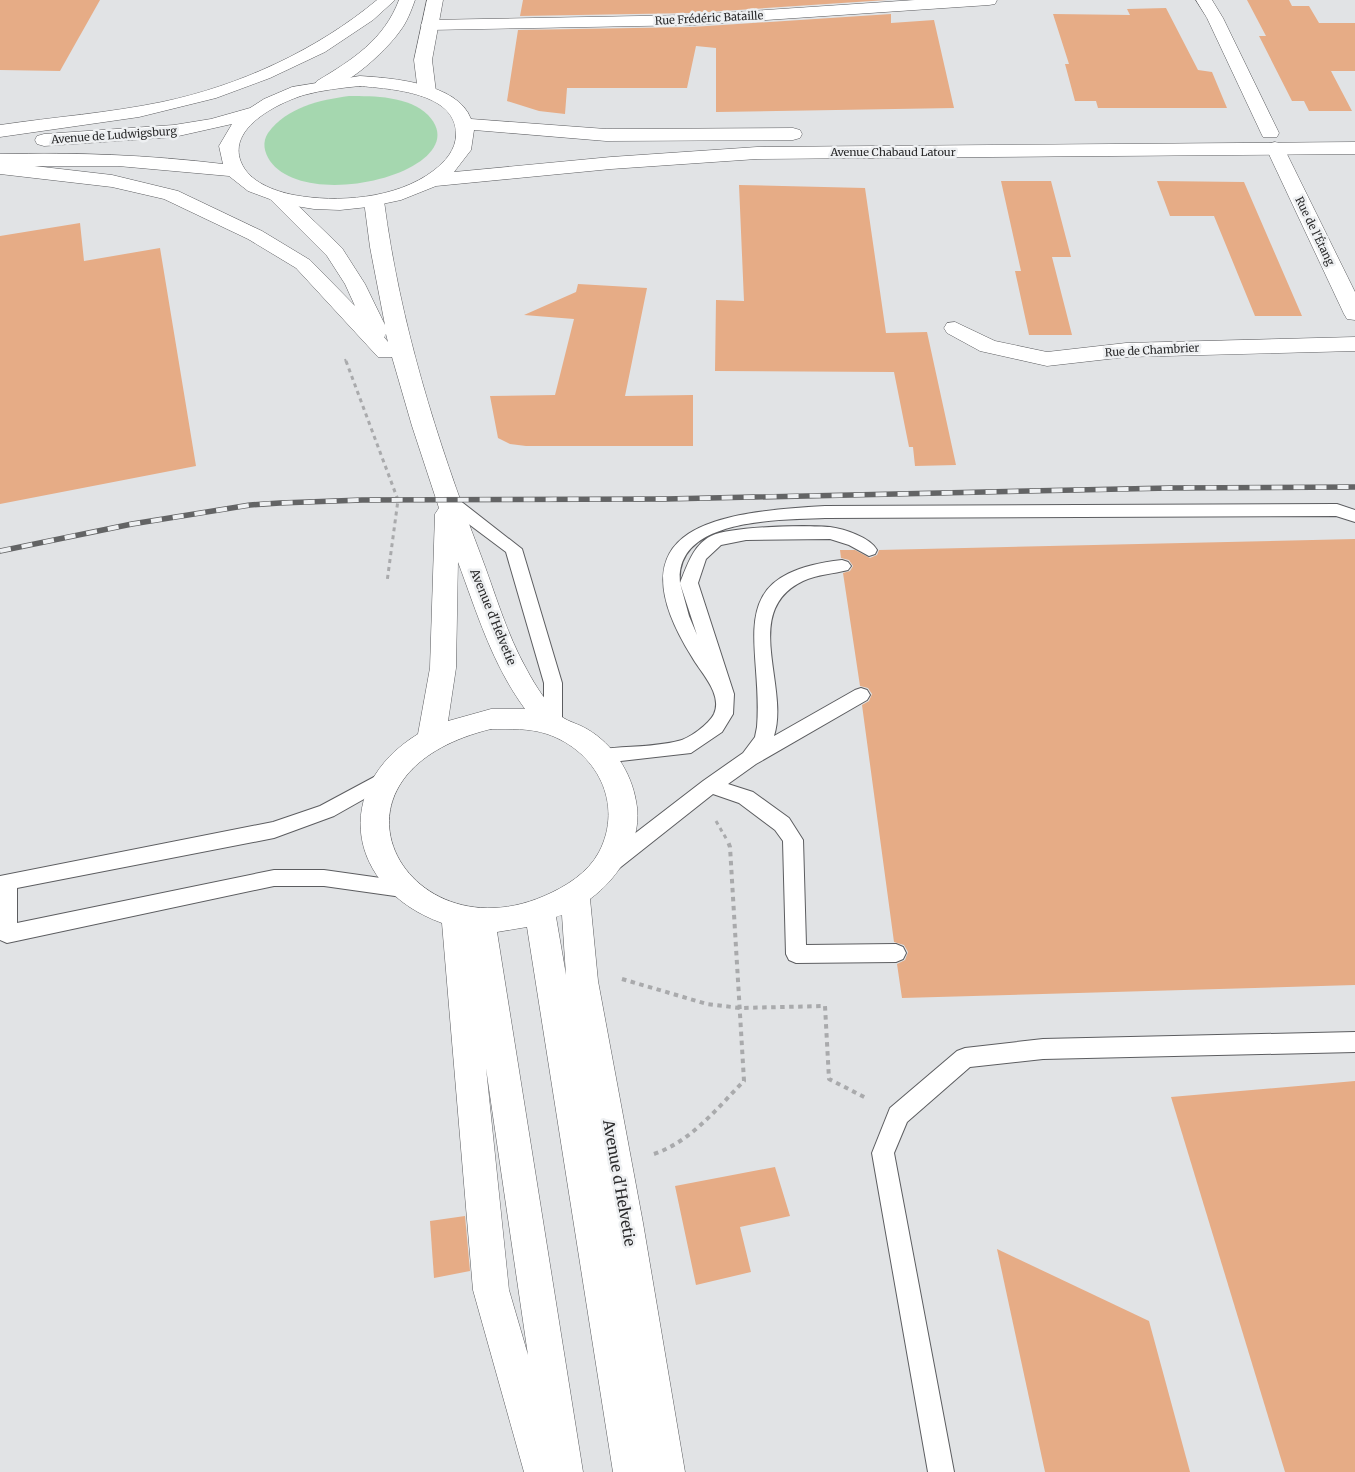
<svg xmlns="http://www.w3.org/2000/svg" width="1355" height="1472" viewBox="0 0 1355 1472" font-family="Merriweather,serif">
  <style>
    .green { fill: #a5d7af }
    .building { fill: #e6ac86 }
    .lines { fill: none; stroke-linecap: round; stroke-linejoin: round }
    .lane-casing { stroke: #5c5d60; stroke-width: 2 }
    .street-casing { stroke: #5c5d60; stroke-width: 1 }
    .secondary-casing { stroke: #5c5d60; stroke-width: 1 }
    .primary-casing { stroke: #5c5d60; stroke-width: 1 }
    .path-far2 { stroke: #a9aaac; stroke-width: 2; stroke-dasharray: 2.5 2.5; stroke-linecap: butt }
    .path-far1 { stroke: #a9aaac; stroke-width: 3; stroke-dasharray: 4 4; stroke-linecap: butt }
    .path { stroke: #a9aaac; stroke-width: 4; stroke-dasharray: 4.5 4.5; stroke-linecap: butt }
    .lane { fill: #fff; fill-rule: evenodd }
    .street { fill: #fff; fill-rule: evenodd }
    .secondary { fill: #fff; fill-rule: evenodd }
    .primary { fill: #fff; fill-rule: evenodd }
    .rail-casing { stroke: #636465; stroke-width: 5.5 }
    .rail { stroke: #eef0f2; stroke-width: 4; stroke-dasharray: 11; stroke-linecap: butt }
    .labels { text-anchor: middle; stroke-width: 5; stroke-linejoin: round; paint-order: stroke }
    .far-street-label { font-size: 11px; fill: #2a2a2b; stroke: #eef0f2 }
    .street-label { font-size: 12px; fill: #2a2a2b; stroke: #eef0f2 }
    .near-street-label { font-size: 15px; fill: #2a2a2b; stroke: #eef0f2 }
  </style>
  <rect width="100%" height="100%" fill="#e1e3e5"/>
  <!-- green -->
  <path class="green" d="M349,96C374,96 409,96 428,115C479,168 309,215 270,161C264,152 262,142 268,133C287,107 320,100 349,96Z"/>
  <!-- building -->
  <g class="building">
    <polygon points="0,0 100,0 60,71 0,70"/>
    <polygon points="523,0 887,0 692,13 520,16"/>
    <polygon points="1247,0 1289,0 1292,6 1309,6 1319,23 1355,23 1355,71 1331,71 1352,111 1309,111 1304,101 1292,101 1259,36 1266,36"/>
    <polygon points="1166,8 1198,70 1212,72 1227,108 1098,108 1096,101 1075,101 1065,64 1069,64 1053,14 1130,15 1127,9"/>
    <polygon points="891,14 891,23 934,20 954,108 716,112 716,48 696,46 687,88 567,88 565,114 539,111 507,101 518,30 692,27"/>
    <polygon points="1001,181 1051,181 1071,257 1052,257 1072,335 1029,335 1015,271 1021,271"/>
    <polygon points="1157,181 1244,182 1302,316 1255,316 1214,216 1170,216"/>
    <polygon points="739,185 865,188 886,333 927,332 956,465 915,466 913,447 909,447 894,372 715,371 716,300 744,301"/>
    <polygon points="80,223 84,261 160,248 196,466 0,504 0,236"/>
    <polygon points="578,284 647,288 625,396 693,395 693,446 526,446 510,444 498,438 490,396 555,395 574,319 524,315 576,292"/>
    <polygon points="1355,539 1355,985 902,998 897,964 905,960 908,952 904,945 894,942 862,705 869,701 872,694 868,688 860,686 843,573 850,571 853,566 849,560 841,558 840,550 855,550 870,558 877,555 879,550"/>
    <polygon points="1355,1081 1355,1472 1285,1472 1171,1097"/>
    <polygon points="775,1167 790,1216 740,1227 751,1272 696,1285 675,1186"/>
    <polygon points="465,1216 470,1271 434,1278 430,1221"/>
    <polygon points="997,1249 1149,1321 1190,1472 1045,1472"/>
  </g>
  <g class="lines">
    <!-- lane casing -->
    <g class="lane-casing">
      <g id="lane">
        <polygon points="448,495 454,496 522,549 562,683 562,725 560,730 553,732 546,730 544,725 544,683 506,552 442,504 440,500 442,496"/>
        <path d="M1337,504L1355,510V522L1336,516L825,518C782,520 674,517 680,583C687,566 693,545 711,536C731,526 806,525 830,527C844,529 870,537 877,550L875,554L869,556L849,545L830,539L746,540L721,545L706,559L698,583L734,694L733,714L722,732L691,753L603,763L596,761L594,756L596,751L603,749C627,746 655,747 678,741C689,739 709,724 714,714C723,694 701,673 692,657C609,524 721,512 825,506ZM680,583L697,635L689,616Z"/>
        <path d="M842,560L848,562L851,566L848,570C833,574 818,574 803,581C740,611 790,686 774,736L855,690L861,688L867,690L870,695L867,700L756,764L728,784L753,792L789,818L803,840L806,945L896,944L903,947L906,953L903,959L896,962L796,963L789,960L786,954L783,841L775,830L739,803L713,794L617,870L610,872L603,870L600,864L603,858L703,781L743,753L755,737L757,727C764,643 718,574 842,560Z"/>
        <polygon points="389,769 396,771 399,776 396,781 334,816 274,838 17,888 17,923 274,870 324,870 402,881 409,883 412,889 409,895 402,897 324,886 274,886 7,943 0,940 0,876 273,822 320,806"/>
        <polygon points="1355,1032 1355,1052 1043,1059 970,1067 907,1122 894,1153 954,1472 928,1472 872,1153 890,1108 957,1051 965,1048 1043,1039"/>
      </g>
    </g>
    <!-- street casing -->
    <g class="street-casing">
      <g id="street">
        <polygon points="915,0 997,0 995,4 989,5 692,25 429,30 423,29 421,25 423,21 429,20 692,15"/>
        <polygon points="1196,0 1212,0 1223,18 1279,133 1277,137 1263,137 1261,133 1207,18"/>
        <polygon points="1275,142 1282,144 1284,148 1355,292 1355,320 1347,319 1344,314 1266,148 1268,144"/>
        <path d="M0,162L112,175L178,191L262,231L310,260L355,306L345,284L327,256L269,198L272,194H286L342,248L365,284L385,325L370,247L364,201L367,197H381L384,201C400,323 436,438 480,553C495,592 506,633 527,670C535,685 548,706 562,717C569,722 579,724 587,729C613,744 631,772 636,801C644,839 619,878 590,899L598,981L643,1223L685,1472H613L527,927L497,932L583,1472H524L473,1290L442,923C347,889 330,788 418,734L430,668L435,514L439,508L412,426L392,357H378L296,268L248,239L164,199L112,187L0,174ZM386,334L388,342L384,337ZM458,562C477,613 492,664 525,709H491L448,721L456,668ZM491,729C510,729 529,728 547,734C597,751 624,804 599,852C588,873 565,887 544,896C406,956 304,775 491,729ZM562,915L566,975L556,917ZM486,1068L528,1355L509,1290Z"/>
        <polygon points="955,322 995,341 1047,352 1126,343 1355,337 1355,351 1126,357 1047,366 980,351 947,333 944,328 947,323"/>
      </g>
    </g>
    <!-- secondary casing -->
    <g class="secondary-casing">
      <g id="secondary">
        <path d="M399,0H415C411,11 407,22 400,31C387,50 340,95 317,89L314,85L317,81C352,60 384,40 399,0Z"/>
        <polygon points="427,0 443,0 432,60 436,92 433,96 421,96 418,92 414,60"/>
      </g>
    </g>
    <!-- primary casing -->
    <g class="primary-casing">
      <g id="primary">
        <path d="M377,0H395L373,20L325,52L270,78L216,98L139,117L0,137V125C54,117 109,113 162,102C239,86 317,50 377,0Z"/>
        <path d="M360,76C392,78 458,83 471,119L606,129L793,128L800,130L802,134L800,138L793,140L606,141L474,130L471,150L454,172L611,157L757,147L1355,142V154L757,159L611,169L436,186L401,200L368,207L340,210L314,209L283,204L248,191L229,176L118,166H0V154C75,152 149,155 223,164L219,146L232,124L174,137L44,146L37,144L35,140L37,136L44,134L174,125L211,119L250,108L264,99L292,87ZM360,86C390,89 456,92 456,134C456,150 445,162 433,171C396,199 337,203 294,195C274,191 249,182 241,162C227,128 278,103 304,95C322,90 341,88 360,86Z"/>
      </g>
    </g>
    <!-- path-far2 -->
    <polyline class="path-far2" points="345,359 346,362"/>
    <!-- path-far1 -->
    <g class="path-far1">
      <polyline points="346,361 398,500 387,582"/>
      <polyline points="716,821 727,840"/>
    </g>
    <!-- path -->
    <g class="path">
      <polyline points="622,979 707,1004 740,1008 825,1006 829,1079 868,1099"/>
      <path d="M654,1154C692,1141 717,1108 744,1081L730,847L727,839"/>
    </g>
    <!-- lane -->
    <use href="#lane" class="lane"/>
    <!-- street -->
    <use href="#street" class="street"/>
    <!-- secondary -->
    <use href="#secondary" class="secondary"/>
    <!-- primary -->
    <use href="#primary" class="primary"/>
    <!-- rail casing -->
    <g class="rail-casing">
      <polyline id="rail" points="0,551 132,524 250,505 280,503 362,500 666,499 1170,488 1355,487"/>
    </g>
    <!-- rail -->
    <use href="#rail" class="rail"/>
  </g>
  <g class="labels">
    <!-- far-street labels -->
    <g class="far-street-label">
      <text transform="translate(709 18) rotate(-3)" y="4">Rue Frédéric Bataille</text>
      <text transform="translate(114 135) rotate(-4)" y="4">Avenue de Ludwigsburg</text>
      <text x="893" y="156">Avenue Chabaud Latour</text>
      <text transform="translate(1315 231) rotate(64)" y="4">Rue de l'Étang</text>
      <text transform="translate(1152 350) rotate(-3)" y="4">Rue de Chambrier</text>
    </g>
    <!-- street labels -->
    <g class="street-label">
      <text transform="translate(493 617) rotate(68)" y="4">Avenue d'Helvetie</text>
    </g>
    <!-- near-street labels -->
    <g class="near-street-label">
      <text transform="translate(619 1183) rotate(80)" y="5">Avenue d'Helvetie</text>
    </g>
  </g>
</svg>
